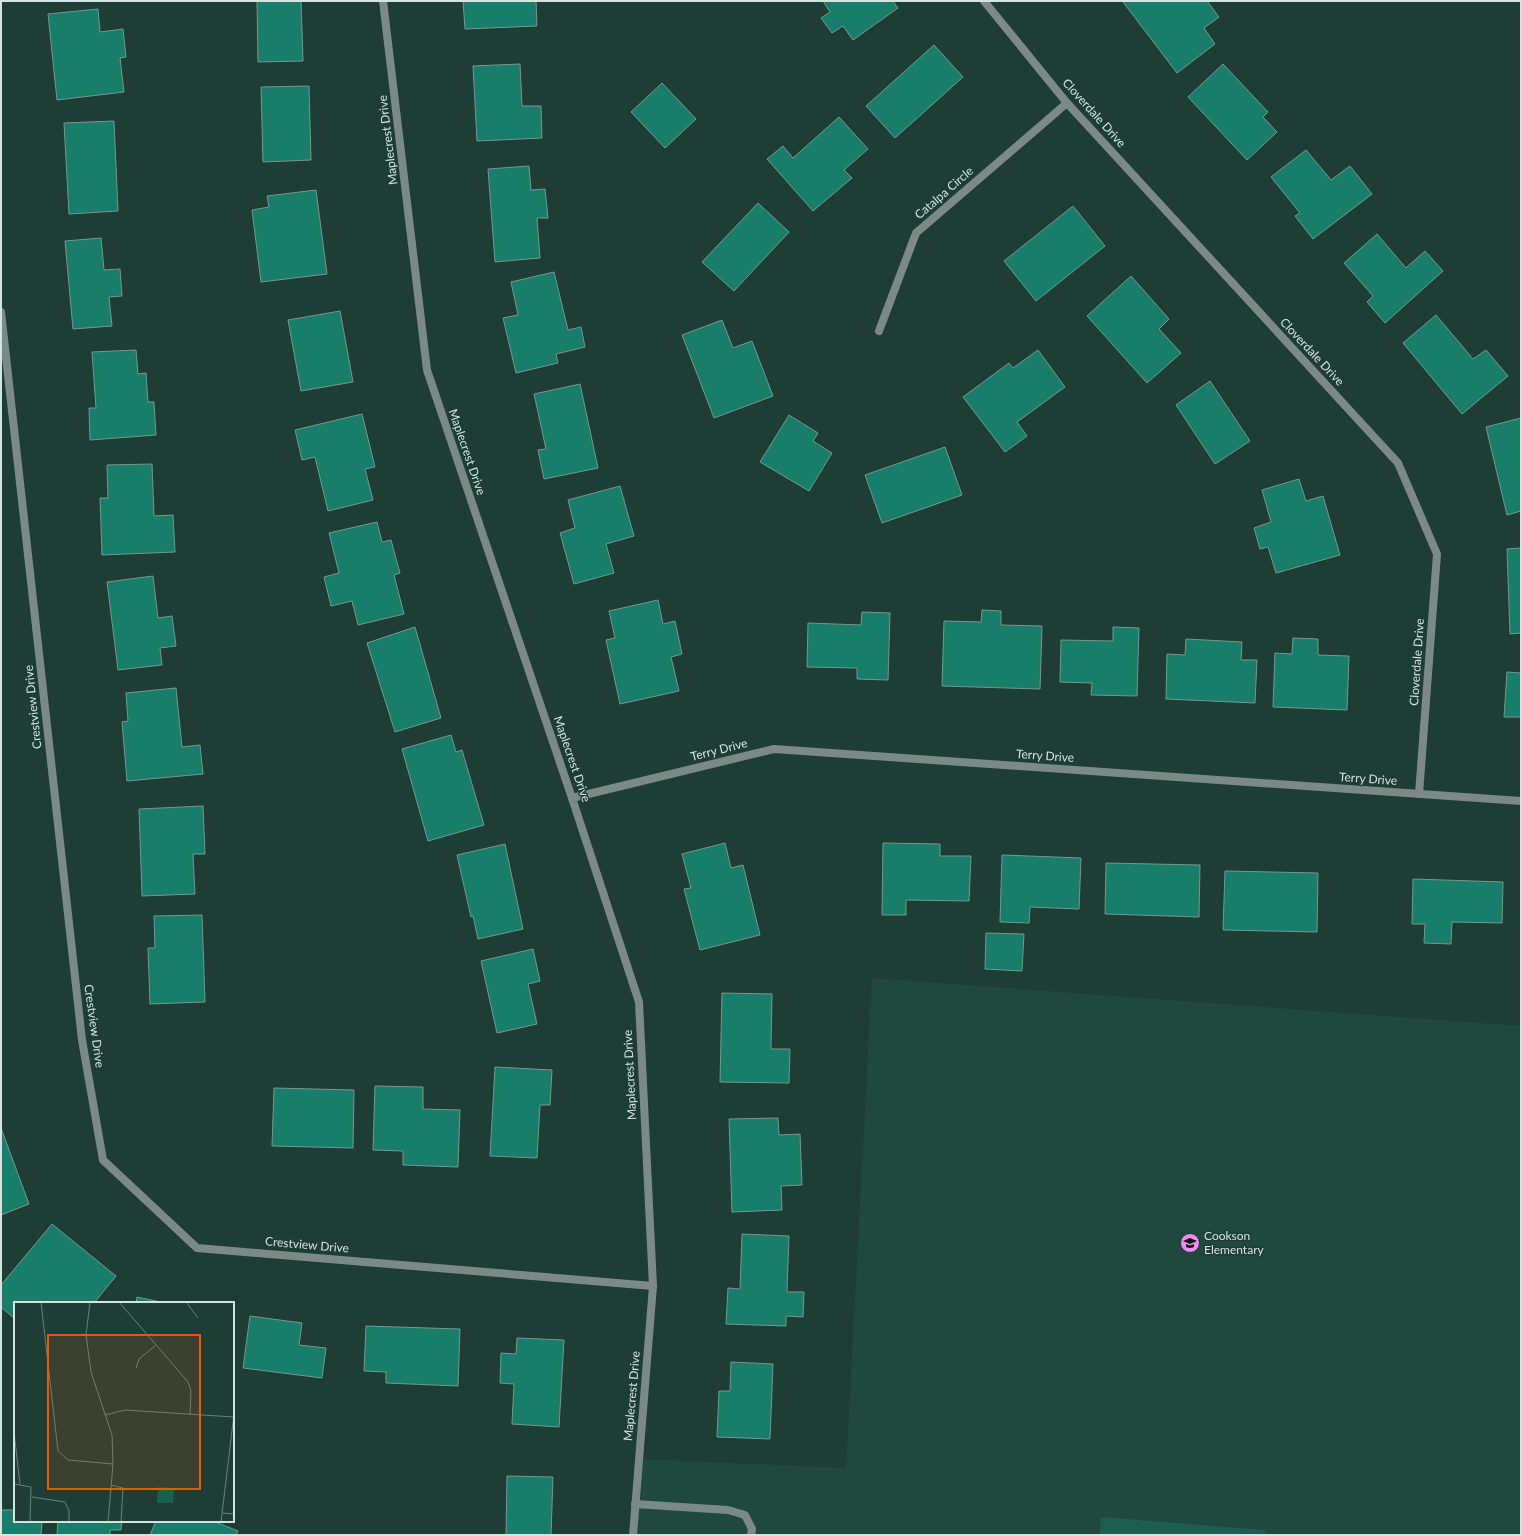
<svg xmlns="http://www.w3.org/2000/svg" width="1522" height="1536" viewBox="0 0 1522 1536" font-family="Lato,sans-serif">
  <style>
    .built { fill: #1f493e }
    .green { fill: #1c5e4f }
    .building { fill: #187e69; stroke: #76988e }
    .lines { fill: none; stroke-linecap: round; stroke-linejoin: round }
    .lane { stroke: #7c8a86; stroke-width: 8 }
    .street { stroke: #7c8a86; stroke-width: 8 }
    .labels { text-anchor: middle; stroke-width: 3; stroke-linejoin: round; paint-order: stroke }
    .street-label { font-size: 12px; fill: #d3e5e0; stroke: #1e3e35 }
    .poi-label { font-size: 12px; fill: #d3e5e0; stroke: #1e3e35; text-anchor: start }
    .inset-road { fill: none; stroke: #668179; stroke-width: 1 }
    .view { fill: #e8590c; fill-opacity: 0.15; stroke: #e8590c; stroke-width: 2 }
    .inset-edge { fill: none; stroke: #d3e5e0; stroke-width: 2 }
  </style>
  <rect width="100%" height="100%" fill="#1e3e35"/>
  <!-- built -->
  <polygon class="built" points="872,978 1521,1026 1521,1535 633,1535 639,1459 846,1468"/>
  <!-- green -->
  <polygon class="green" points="1101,1517 1265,1530 1265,1535 1100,1535"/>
  <!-- building -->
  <g class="building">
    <polygon points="257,1 301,1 303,61 258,62"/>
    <polygon points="463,1 536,1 537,26 465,29"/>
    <polygon points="823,1 893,1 898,8 853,40 843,26 832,33 821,18 830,12"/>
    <polygon points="1124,1 1207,1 1219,17 1204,28 1215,44 1177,73 1123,2"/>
    <polygon points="98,9 100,32 123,29 126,57 120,58 124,92 57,100 48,14"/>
    <polygon points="934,45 963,77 895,138 866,106"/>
    <polygon points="520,64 522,106 541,106 542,138 477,141 473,66"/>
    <polygon points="1223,64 1268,112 1263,117 1277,132 1247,160 1188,97"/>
    <polygon points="662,83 696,119 665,148 631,112"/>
    <polygon points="309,86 311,160 263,162 261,87"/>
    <polygon points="839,117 868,149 844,170 852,178 813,211 767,159 783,146 793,158"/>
    <polygon points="114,121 118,211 69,214 64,123"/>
    <polygon points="1306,150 1331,180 1350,166 1372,194 1313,239 1295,216 1300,213 1271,177"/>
    <polygon points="529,166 531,190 545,189 548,218 537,218 540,258 495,262 488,169"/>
    <polygon points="316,190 327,274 261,282 252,210 269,207 267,196"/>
    <polygon points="758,203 789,232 734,291 702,262"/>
    <polygon points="1073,206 1105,246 1036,301 1004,261"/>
    <polygon points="1377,234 1406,268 1425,251 1443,271 1385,323 1367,302 1373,296 1344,263"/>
    <polygon points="101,238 104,270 120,269 122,296 109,297 112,326 73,329 65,241"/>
    <polygon points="554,272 568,330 581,327 585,347 556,354 558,363 516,373 503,318 518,315 511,282"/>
    <polygon points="1131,276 1169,319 1159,329 1181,353 1147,383 1087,316"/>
    <polygon points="340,311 353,382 301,391 288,320"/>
    <polygon points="1436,315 1473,359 1486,350 1508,376 1462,414 1403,343"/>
    <polygon points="722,320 733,348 752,341 773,396 714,418 682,335"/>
    <polygon points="136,350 138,374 146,373 148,402 154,402 156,435 90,440 89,408 96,408 92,352"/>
    <polygon points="1038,350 1065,387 1017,422 1027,436 1005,452 963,397 1009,363 1013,368"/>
    <polygon points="1210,381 1250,441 1215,464 1176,405"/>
    <polygon points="580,384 598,468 544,479 538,450 546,449 534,394"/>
    <polygon points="362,414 375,467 365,469 373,500 328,511 315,457 302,460 295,430"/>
    <polygon points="789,415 818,433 813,441 832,453 809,491 760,462"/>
    <polygon points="1521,418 1521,511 1507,515 1486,427"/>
    <polygon points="945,447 962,495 882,523 865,475"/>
    <polygon points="152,464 154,516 173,515 175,552 102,555 100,498 108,498 107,465"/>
    <polygon points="1299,479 1306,501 1323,496 1340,555 1276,573 1268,547 1260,549 1254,528 1271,522 1262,490"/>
    <polygon points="620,486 634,536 606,544 614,573 574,584 560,533 575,528 568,500"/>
    <polygon points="377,522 382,542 391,540 400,573 394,575 404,614 358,625 352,601 331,606 324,577 339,573 329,533"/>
    <polygon points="1521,548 1521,633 1510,634 1507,549"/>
    <polygon points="153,576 158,618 172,616 176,646 160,648 162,665 118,670 107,582"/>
    <polygon points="658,600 663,624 675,621 682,654 671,657 679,691 620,704 606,640 615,638 609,611"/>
    <polygon points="982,610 1001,611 1001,625 1042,626 1040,689 942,686 944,621 981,622"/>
    <polygon points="862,612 890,613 888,680 857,679 857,668 807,667 808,623 861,625"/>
    <polygon points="415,627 441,718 395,732 367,643"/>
    <polygon points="1113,627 1139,628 1137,696 1091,695 1092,683 1060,682 1061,640 1113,641"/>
    <polygon points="1293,638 1318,639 1318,655 1349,656 1347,710 1273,707 1275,653 1292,654"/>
    <polygon points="1186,639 1242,642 1241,660 1257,660 1255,703 1166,699 1167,654 1185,655"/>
    <polygon points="1507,672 1521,673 1521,717 1504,717"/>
    <polygon points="176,688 182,747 200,745 203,774 127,781 122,722 128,721 126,693"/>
    <polygon points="451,735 456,752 462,750 484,825 428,841 402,749"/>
    <polygon points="203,806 205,854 193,854 195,894 142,896 139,809"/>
    <polygon points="725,843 731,868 743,865 760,935 700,950 684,889 691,888 682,854"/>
    <polygon points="883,843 940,844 940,856 971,856 969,901 906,900 906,915 882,915"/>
    <polygon points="505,844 523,929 478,939 473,916 471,917 457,855"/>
    <polygon points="1002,855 1081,858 1079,909 1030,907 1029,923 1000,922"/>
    <polygon points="1106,863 1200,865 1199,917 1105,914"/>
    <polygon points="1225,871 1318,873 1317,932 1223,930"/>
    <polygon points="1413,879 1503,882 1502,923 1452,922 1451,944 1424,943 1425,924 1412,924"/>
    <polygon points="202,915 205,1002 150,1004 148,948 155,948 154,916"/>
    <polygon points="986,933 1024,934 1022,971 985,969"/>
    <polygon points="533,949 540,981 528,984 537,1024 497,1033 481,961"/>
    <polygon points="722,993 772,994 771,1049 790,1049 789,1083 720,1082"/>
    <polygon points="495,1067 552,1070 550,1105 540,1105 537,1158 490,1156"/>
    <polygon points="375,1086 423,1087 423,1109 460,1110 458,1167 403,1165 403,1151 373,1150"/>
    <polygon points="274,1088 354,1090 353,1148 272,1146"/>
    <polygon points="778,1118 779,1135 800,1134 802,1185 781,1186 782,1210 732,1212 729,1119"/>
    <polygon points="1,1128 29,1204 1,1215"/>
    <polygon points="52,1224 116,1276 94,1303 15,1303 15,1319 1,1307 1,1285"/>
    <polygon points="742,1234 789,1236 787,1292 804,1292 803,1317 786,1316 786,1326 726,1324 728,1288 740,1289"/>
    <polygon points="137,1297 165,1303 136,1303"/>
    <polygon points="250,1316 302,1323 299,1345 326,1348 322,1378 243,1368"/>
    <polygon points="366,1326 460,1329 458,1386 386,1383 386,1372 364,1371"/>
    <polygon points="517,1338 564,1340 559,1427 512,1424 514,1384 500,1383 501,1353 516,1354"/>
    <polygon points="731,1362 773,1364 770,1439 717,1437 719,1391 730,1391"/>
    <polygon points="507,1476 553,1477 551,1535 506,1535"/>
    <polygon points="1,1510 15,1510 15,1521 42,1522 41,1535 1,1535"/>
    <polygon points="58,1521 122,1521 121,1530 110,1530 110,1535 57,1535"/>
    <polygon points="156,1521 213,1521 238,1531 236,1535 150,1535"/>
  </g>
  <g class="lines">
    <!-- lane -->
    <polyline class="lane" points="635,1504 728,1510 745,1515 752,1529 751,1535"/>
    <!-- street -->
    <g class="street">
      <polyline points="383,1 427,370 572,798 639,1002 653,1286 633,1535"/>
      <polyline points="984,1 1067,103 1398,463 1437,554 1419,794"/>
      <polyline points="1,312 82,1040 103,1160 197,1248 653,1286"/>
      <polyline points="879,331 916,233 1067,103"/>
      <polyline points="572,798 774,749 1521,801"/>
    </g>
  </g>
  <!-- icons -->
  <defs>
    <g id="school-disc" transform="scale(1)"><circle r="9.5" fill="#ef8bf7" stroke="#1e3e35"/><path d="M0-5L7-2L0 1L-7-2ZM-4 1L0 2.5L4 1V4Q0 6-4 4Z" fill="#111"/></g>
  </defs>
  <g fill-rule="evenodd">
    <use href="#school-disc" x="1190" y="1243"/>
  </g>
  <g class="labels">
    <!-- street labels -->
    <g class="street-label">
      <text transform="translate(1094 113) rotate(48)" y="4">Cloverdale Drive</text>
      <text transform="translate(388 140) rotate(-97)" y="4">Maplecrest Drive</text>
      <text transform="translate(944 193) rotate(-41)" y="4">Catalpa Circle</text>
      <text transform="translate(1312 352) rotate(47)" y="4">Cloverdale Drive</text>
      <text transform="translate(467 452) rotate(71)" y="4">Maplecrest Drive</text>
      <text transform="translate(1417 662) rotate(-86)" y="4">Cloverdale Drive</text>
      <text transform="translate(33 707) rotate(-96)" y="4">Crestview Drive</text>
      <text transform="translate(719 750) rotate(-14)" y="4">Terry Drive</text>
      <text transform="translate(1045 756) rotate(4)" y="4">Terry Drive</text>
      <text transform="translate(572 759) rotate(71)" y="4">Maplecrest Drive</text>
      <text transform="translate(1368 779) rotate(4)" y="4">Terry Drive</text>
      <text transform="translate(94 1026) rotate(82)" y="4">Crestview Drive</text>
      <text transform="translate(630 1075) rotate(-93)" y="4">Maplecrest Drive</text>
      <text transform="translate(307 1245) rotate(5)" y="4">Crestview Drive</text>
      <text transform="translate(632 1396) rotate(-85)" y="4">Maplecrest Drive</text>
    </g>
    <!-- poi labels -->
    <g class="poi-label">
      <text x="1204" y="1240">Cookson<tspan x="1204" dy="14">Elementary</tspan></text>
    </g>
  </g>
  <!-- overview -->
  <g transform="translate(14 1302)">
    <rect width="220" height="220" fill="#1e3e35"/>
    <path d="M144,185L160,186L159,201H143Z" fill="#1c5e4f"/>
    <path class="inset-road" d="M27,0L44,149L54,158L99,162M76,0L72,33L77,70L98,133L99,162L94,220M105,0L174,80L177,89L176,113M172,0L184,16M122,66L125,57L141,44M91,113L111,108L220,115M0,130L6,182M0,182L17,185L16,220M97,183L109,186L107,220M18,195L51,200L55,209V220M208,211L220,212M207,220L220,112"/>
    <path class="view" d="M34,33H186V187H34Z"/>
    <rect width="220" height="220" class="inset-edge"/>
  </g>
  <!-- border -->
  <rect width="1522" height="1536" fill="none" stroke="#d3e5e0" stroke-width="4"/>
</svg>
